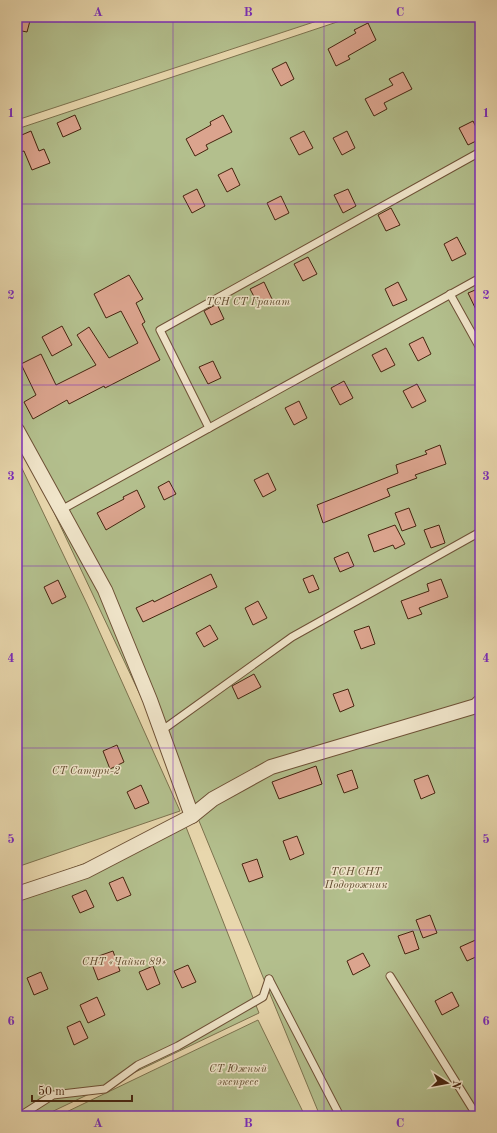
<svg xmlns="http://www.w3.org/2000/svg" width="497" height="1133" viewBox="0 0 497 1133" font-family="'Old Standard TT',serif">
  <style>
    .green { fill: #b3bf8d; stroke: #7c724e }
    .building { fill: #dba48e; stroke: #45240f }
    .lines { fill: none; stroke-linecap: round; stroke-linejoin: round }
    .lane-casing { stroke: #6e5136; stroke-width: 9 }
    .street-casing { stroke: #6e5136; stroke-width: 16 }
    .lane { stroke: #f0e5ca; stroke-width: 7 }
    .street { stroke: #f0e5ca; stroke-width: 14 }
    .grid { fill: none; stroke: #7b2cbf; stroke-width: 1; stroke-opacity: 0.55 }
    .labels { text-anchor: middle; stroke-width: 3; stroke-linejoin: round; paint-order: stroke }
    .park-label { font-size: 11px; font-style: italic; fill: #604b2e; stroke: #f0e5ca }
    .neatline { fill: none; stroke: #7b2cbf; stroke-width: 1.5 }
    .grid-label { font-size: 13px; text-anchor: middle; font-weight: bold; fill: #7b2cbf }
  </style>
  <rect width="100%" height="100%" fill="#e8d7ad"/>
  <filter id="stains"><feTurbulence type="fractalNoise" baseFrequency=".005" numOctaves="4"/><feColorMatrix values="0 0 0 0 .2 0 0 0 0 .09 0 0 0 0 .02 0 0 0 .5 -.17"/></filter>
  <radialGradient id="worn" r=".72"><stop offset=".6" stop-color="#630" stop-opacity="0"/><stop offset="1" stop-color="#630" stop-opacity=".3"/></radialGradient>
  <!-- green -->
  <g class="green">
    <polygon points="17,17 329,17 17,120"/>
    <polygon points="352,17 480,17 480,698 269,764 194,809 17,434 17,129"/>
    <polygon points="17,458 87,604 180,811 17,867"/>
    <polygon points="480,711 480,1116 320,1116 197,816 272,770"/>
    <polygon points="186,827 259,1013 43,1116 17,1116 17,888"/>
    <polygon points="258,1020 305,1116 58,1116"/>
  </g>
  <!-- building -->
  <g class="building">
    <polygon points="17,17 31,17 27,32 17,30"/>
    <polygon points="368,23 376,40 348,56 350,59 336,66 328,49 356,33 354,30"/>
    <polygon points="286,62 294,79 281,86 272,69"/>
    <polygon points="403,72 412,89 384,103 387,109 374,116 365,99 393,85 389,79"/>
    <polygon points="75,115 81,129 63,137 57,123"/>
    <polygon points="223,115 232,132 206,145 208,149 195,156 186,139 211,125 210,122"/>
    <polygon points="473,121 480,135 480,139 468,145 459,128"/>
    <polygon points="31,131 39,151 44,149 50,163 32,170 24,151 17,153 17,137"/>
    <polygon points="304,131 313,148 299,155 290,138"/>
    <polygon points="347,131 355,148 342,155 333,138"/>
    <polygon points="232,168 240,185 227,192 218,175"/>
    <polygon points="197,189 205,206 192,213 183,196"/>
    <polygon points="348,189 356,206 343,213 334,195"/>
    <polygon points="281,196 289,213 275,220 267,203"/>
    <polygon points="391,208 400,225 386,231 378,215"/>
    <polygon points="457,237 466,254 452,261 444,244"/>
    <polygon points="308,257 317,274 303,281 294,264"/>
    <polygon points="129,275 143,299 136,303 145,322 142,324 160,360 105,388 104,386 69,404 67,400 33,419 24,402 36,395 21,364 41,354 56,385 96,365 77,335 89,327 109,358 138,343 121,311 106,318 94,294"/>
    <polygon points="264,282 272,299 259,306 250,289"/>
    <polygon points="398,282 407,300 393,306 385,289"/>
    <polygon points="480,288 480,318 468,293"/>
    <polygon points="217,304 224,319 211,325 204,311"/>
    <polygon points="62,326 72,345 52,356 42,337"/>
    <polygon points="423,337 431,354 418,361 409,344"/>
    <polygon points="386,348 395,365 381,372 372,355"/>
    <polygon points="213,361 221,378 208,384 199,367"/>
    <polygon points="344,381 353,398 340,405 331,388"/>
    <polygon points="417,384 426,401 412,408 403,391"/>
    <polygon points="299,401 307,418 294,425 285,408"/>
    <polygon points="440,445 446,464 415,475 417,478 387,489 390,496 323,523 317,505 398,473 396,465 427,454 425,451"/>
    <polygon points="268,473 276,490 263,497 254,480"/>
    <polygon points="169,481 176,494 164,500 158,487"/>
    <polygon points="137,490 145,507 106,530 97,513 124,499 123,497"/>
    <polygon points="409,508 416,526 402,531 395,513"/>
    <polygon points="395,525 405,544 395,549 393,545 374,552 368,535"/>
    <polygon points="439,525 445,543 431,548 424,530"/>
    <polygon points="348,552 354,566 340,572 334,558"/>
    <polygon points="211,574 217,587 143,622 136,608 153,600 154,602"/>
    <polygon points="313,575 319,589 309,593 303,579"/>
    <polygon points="441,579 448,597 419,608 422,614 408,619 401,601 429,591 427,584"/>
    <polygon points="58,580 66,597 52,604 44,587"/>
    <polygon points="258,601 267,618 253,625 245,608"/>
    <polygon points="210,625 218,639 204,647 196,633"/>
    <polygon points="369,626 375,644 361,649 354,631"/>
    <polygon points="254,674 261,687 238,699 232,686"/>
    <polygon points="348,689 354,706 340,712 333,694"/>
    <polygon points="117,745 124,762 110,769 103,751"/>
    <polygon points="316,766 322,784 279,799 272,782"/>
    <polygon points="352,770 358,788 344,793 337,775"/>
    <polygon points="428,775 435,793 421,799 414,780"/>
    <polygon points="141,785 149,803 135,809 127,792"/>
    <polygon points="297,836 304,854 290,860 283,841"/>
    <polygon points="257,859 263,877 249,882 242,864"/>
    <polygon points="123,877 131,895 117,901 109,883"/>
    <polygon points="86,890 94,907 80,913 72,896"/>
    <polygon points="430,915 437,933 423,938 416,920"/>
    <polygon points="413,931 419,949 405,954 398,936"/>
    <polygon points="480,938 480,955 467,961 460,947"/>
    <polygon points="113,951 120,971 98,980 90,959"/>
    <polygon points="363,953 370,966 353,975 347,961"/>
    <polygon points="188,965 196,982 182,988 174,971"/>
    <polygon points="153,966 160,984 147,990 139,972"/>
    <polygon points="41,972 48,989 34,995 27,978"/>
    <polygon points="452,992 459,1006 442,1015 435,1001"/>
    <polygon points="97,997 105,1015 88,1023 80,1005"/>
    <polygon points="80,1021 88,1038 74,1045 67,1027"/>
  </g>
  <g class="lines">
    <!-- lane casing -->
    <g class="lane-casing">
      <g id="lane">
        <polyline points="450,294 480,348"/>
        <polyline points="209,428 160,330 480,152"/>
        <polyline points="61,510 480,278"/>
        <polyline points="161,731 292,637 480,532"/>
        <polyline points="390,976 477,1116"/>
        <polyline points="269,979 340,1116"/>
        <polyline points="20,1116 53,1095 105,1089 138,1065 178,1046 263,997 269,979"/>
      </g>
    </g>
    <!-- street casing -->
    <g class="street-casing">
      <g id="street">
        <polyline points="17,430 105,590 150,700 192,816"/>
        <polyline points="17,894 86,871 192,816 213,799 271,767 476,706 480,702"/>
      </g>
    </g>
    <!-- lane -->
    <use href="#lane" class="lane"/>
    <!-- street -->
    <use href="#street" class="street"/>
  </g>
  <!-- grid -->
  <path class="grid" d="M173,17V1116M324,17V1116M17,204H480M17,385H480M17,566H480M17,748H480M17,930H480"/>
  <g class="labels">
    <!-- park labels -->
    <g class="park-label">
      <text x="248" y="305">ТСН СТ Гранат</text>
      <text x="86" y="774">СТ Сатурн-2</text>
      <text x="356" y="875">ТСН СНТ<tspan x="356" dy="13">Подорожник</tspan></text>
      <text x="124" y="965">СНТ «Чайка 89»</text>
      <text x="238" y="1072">СТ Южный<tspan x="238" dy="13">экспресс</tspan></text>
    </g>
  </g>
  <!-- margin -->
  <rect width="497" height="1133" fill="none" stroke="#e8d7ad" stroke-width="44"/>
  <!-- north arrow -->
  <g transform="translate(447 1083) rotate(101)" stroke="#f0e5ca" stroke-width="3" paint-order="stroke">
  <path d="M0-3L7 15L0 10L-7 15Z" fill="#45240f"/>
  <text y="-6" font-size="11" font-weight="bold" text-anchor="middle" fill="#45240f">N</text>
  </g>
  <!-- scale -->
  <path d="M32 1095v6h100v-6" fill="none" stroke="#45240f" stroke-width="2"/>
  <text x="38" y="1095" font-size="12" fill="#45240f" stroke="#f0e5ca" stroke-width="3" paint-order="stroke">50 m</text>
  <rect x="22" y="22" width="453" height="1089" class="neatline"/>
  <g class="grid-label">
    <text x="98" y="16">A</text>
    <text x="248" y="16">B</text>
    <text x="400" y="16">C</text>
    <text x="11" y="117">1</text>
    <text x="486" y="117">1</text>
    <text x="11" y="299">2</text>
    <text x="486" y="299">2</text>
    <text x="11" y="480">3</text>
    <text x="486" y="480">3</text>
    <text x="11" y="662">4</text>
    <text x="486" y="662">4</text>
    <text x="11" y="843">5</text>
    <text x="486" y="843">5</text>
    <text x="11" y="1025">6</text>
    <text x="486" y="1025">6</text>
    <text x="98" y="1127">A</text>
    <text x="248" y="1127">B</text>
    <text x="400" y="1127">C</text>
  </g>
  <rect width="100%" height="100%" filter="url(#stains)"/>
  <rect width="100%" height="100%" fill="url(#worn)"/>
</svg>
